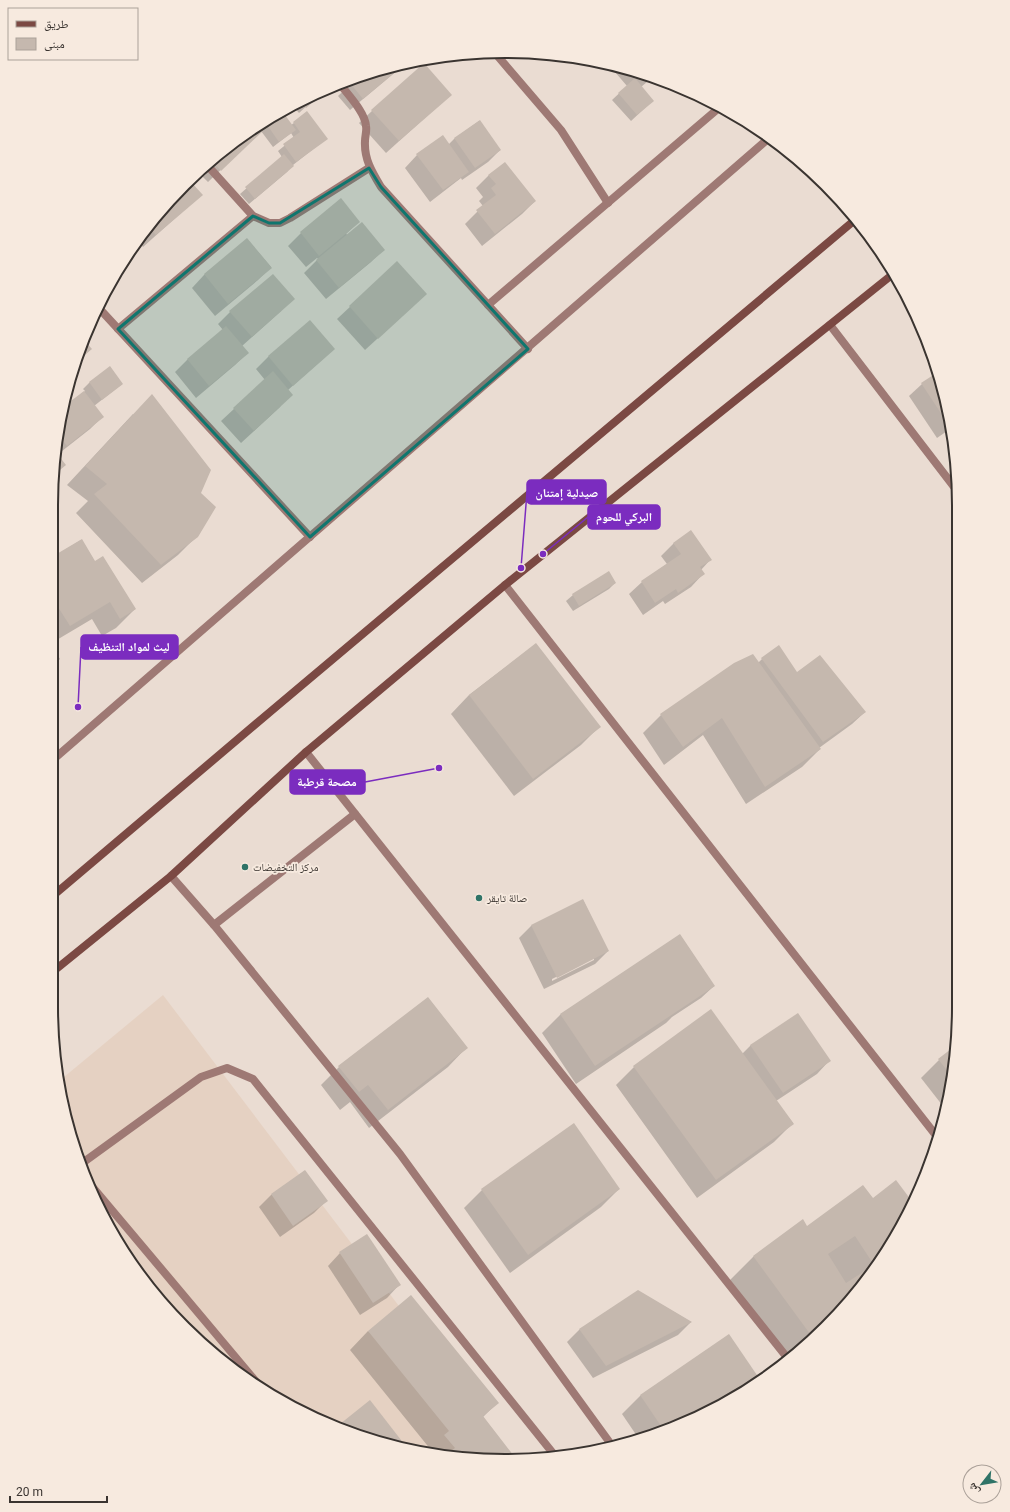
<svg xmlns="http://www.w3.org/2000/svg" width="1010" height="1512" viewBox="0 0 1010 1512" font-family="Roboto,'Noto Naskh Arabic',sans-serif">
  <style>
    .built { fill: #e5d1c2 }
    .shadow { fill: #0003; fill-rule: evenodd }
    .building { fill: #c5b8ae }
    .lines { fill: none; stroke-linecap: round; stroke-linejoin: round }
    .service { stroke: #9e7974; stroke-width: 8 }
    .minor { stroke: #9e7974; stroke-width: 8 }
    .tertiary { stroke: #9e7974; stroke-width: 8 }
    .secondary { stroke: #7b4943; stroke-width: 8 }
    .marked { fill: #0f766e; fill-opacity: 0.2; stroke: #0f766e; stroke-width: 3; stroke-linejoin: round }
    .poi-dot { fill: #2f7367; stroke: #f7eadf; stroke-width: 1.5 }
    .labels { text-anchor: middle; stroke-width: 3.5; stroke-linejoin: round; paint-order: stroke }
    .poi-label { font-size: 11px; fill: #3a3430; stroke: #f7eadf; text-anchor: start }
    .rim { fill: none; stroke: #3a3430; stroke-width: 2 }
    .leader { fill: none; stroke: #7b2cbf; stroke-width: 1.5 }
    .callout-dot { fill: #7b2cbf; stroke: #f7eadf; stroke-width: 1.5 }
    .callout { fill: #7b2cbf; stroke: #7b2cbf; stroke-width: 1.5 }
    .callout-label { font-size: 12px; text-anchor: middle; font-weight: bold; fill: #fff }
  </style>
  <rect width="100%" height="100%" fill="#eadcd2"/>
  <!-- built -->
  <polygon class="built" points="163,995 477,1409 515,1460 475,1460 388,1446 331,1427 228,1367 164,1307 128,1259 75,1153 58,1082"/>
  <!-- shadow -->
  <g class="shadow">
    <polygon points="565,55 570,56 568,58"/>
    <polygon points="405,64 350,110 338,96 357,78 388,66"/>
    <polygon points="609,65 654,76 641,87 646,107 631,121 612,100 627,86"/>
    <polygon points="320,92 321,93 299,113 292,105 304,98"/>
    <polygon points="450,95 386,153 359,123 372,111"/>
    <polygon points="282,112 291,125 294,123 326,139 293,165 287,172 249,204 240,194 282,157 278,151 294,138 291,133 273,147 261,131 208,182 199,173 229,145"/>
    <polygon points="479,121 500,150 488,162 462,180 461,178 430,202 405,168 417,155 448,145 454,139"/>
    <polygon points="489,175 535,201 522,214 482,246 465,224 483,206 479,201 483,197 476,188"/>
    <polygon points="189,181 201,195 143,247 139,242 164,205"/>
    <polygon points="341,200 358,222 346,234 383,250 371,262 326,299 304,273 318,259 317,258 306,267 288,246 301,233"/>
    <polygon points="247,239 271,267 258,280 215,316 192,288 204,275"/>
    <polygon points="397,263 413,306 365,350 337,319"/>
    <polygon points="281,311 242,346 247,353 235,365 196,398 175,372 187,360 223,330 218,324 230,312"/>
    <polygon points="310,321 334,349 288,390 280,407 241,443 221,421 265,380 256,369 268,357"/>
    <polygon points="84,341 91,349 75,364"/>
    <polygon points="110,367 122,384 94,406 102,417 90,429 57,455 65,465 55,474 55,446 62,409 85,391 83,389 89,383"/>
    <polygon points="922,384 944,388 950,429 937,438 909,396"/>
    <polygon points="133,414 200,493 197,536 178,555 142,583 76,513 88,501 67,485"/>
    <polygon points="81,540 95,562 135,609 116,628 102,636 92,619 55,641 55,556"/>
    <polygon points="674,543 710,560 701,570 703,574 691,587 665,604 663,601 643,615 629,594 642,582 667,564 661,556"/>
    <polygon points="609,573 615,583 609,589 573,611 566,601 573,595"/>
    <polygon points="536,644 599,727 581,745 514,796 451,714 469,695"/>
    <polygon points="55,651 60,659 55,664"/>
    <polygon points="762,659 797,673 865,712 852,724 819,748 820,749 802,767 746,804 703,735 664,765 643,733 661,715 758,663"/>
    <path d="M583,900L608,951L595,964L544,989L519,938L531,926ZM594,958V960L552,981V979Z"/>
    <polygon points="680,935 714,986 701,998 672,1017 666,1023 576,1084 542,1033 560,1015"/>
    <polygon points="751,1045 829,1061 817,1074 776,1101 793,1123 774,1142 697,1198 616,1085 634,1067 742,1054"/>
    <polygon points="955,1047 955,1066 946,1110 921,1078 939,1060"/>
    <polygon points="466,1048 448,1067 369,1128 350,1102 340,1110 321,1085 339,1067"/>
    <polygon points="305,1171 326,1201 314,1213 280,1237 259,1207 271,1195"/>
    <polygon points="619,1189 601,1207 510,1273 464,1208 482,1190"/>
    <polygon points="872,1199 913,1205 846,1307 789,1360 730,1280 753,1257 802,1221 807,1228"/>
    <polygon points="340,1253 399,1285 387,1298 360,1315 328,1266"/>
    <polygon points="638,1291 691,1322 678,1335 593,1378 567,1342 579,1330"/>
    <polygon points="368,1331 497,1403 483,1417 516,1460 475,1460 429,1452 431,1450 350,1350"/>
    <polygon points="728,1336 760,1381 732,1400 639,1439 622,1414 640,1396"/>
  </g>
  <!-- building -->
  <g class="building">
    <polygon points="424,63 452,95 399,141 371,110"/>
    <polygon points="405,64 363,99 350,83 354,79 388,66"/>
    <polygon points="638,72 651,75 653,76 647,82"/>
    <polygon points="635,78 654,101 637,115 618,93"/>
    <polygon points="321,92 322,94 306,108 300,101"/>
    <polygon points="282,111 296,130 279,142 265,122"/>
    <polygon points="307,111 328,139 296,162 283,144 300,132 293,122"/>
    <polygon points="480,120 501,150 475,168 454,138"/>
    <polygon points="261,125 265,129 221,171 212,161 229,145"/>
    <polygon points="443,135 469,172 443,190 416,154"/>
    <polygon points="284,154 294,166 255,199 245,187"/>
    <polygon points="505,162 536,201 495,234 476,210 496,195 491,188 496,184 488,175"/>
    <polygon points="190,181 203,195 156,235 149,227 164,205"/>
    <polygon points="341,198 360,222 319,256 300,232"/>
    <polygon points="362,222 385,250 339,288 316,260"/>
    <polygon points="247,238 272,268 228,304 204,274"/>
    <polygon points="397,261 427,294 378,339 349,306"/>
    <polygon points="273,274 295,299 252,337 229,311"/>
    <polygon points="310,320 335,349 293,386 268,356"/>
    <polygon points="226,326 249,353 209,386 187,359"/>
    <polygon points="84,340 92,349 76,362 83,344"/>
    <polygon points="110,366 123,384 102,400 89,382"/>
    <polygon points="273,371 293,395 254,431 233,408"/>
    <polygon points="938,372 944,388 950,427 921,383"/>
    <polygon points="84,391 104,417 67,446 57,433 63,407"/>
    <polygon points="152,394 211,470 201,493 216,507 198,537 161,565 94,494 107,484 85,466"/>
    <polygon points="55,451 66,465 55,474"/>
    <polygon points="691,530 712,560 700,567 705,574 678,593 676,589 655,603 641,581 681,554 673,543"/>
    <polygon points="82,539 95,561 103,556 136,609 120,619 110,602 70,626 58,607 55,609 55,555"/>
    <polygon points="609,571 616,583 579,606 572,594"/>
    <polygon points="536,643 601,727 533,779 469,695"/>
    <polygon points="779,645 797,672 820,655 866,712 823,742 761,658"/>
    <polygon points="753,654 821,749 765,787 722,718 683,747 660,714 734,663"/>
    <polygon points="583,899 609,951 557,978 531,925"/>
    <polygon points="680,934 715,986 595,1066 560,1014"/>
    <polygon points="428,997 468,1048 388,1110 368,1085 359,1092 338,1066"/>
    <polygon points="711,1009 794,1124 716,1180 633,1066"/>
    <polygon points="798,1013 831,1061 783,1093 750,1045"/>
    <polygon points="955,1046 955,1066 953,1078 938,1059"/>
    <polygon points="574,1123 620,1189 528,1255 481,1189"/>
    <polygon points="305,1170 328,1201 293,1226 271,1194"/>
    <polygon points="896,1180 914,1204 912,1208 874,1265 855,1236 828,1254 846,1283 874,1265 846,1307 813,1338 753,1256 803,1219 807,1226 863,1185 873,1198"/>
    <polygon points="367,1234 401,1285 373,1303 339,1252"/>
    <polygon points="638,1290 692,1322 606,1366 579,1329"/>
    <polygon points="411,1295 499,1403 483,1416 517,1460 475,1460 446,1455 455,1448 444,1435 449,1431 368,1331"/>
    <polygon points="729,1334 761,1381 732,1400 663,1429 640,1395"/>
    <polygon points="370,1400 408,1449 388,1446 335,1428"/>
  </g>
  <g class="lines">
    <!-- service -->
    <g class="service">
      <polyline points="214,925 355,814"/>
      <polyline points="81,1164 201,1077 227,1068 253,1079 556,1457"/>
      <polyline points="90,1184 258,1384"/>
    </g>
    <!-- minor -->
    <g class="minor">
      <polyline points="495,53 561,130 608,203"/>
      <path d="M340,84C348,95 365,112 366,126C367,131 365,136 365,141C364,159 372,172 381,187L528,349"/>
      <polyline points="207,165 253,216 269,223 280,223 290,218 369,168"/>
      <polyline points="488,305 720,107"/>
      <polyline points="97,306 310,537"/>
      <polyline points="830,325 958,492"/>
      <polyline points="118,329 253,216"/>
      <polyline points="505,585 938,1138"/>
      <polyline points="306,752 789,1360"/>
      <polyline points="171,876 214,925 400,1154 613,1447"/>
    </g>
    <!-- tertiary -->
    <polyline class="tertiary" points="55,758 769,138"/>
    <!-- secondary -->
    <g class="secondary">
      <polyline points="55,894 270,712 856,219"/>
      <polyline points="55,970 171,876 306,752 505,585 893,274"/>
    </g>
  </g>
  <!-- marked area -->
  <path class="marked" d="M369,168L381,187L528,349L310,537L118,329L253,216L269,223H280Z"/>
  <!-- markers -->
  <g class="poi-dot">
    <circle cx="245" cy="867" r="4"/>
    <circle cx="479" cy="898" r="4"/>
  </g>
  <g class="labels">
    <!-- poi labels -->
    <g class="poi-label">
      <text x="253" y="871">مركز التخفيضات</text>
      <text x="487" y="902">صالة تايقر</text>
    </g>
  </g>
  <!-- crop -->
  <path d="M0 0H1010V1512H0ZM505 58H505A447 447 0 0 1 952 505V1007A447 447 0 0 1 505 1454H505A447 447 0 0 1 58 1007V505A447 447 0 0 1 505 58Z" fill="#f7eadf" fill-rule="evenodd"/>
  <path class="rim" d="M505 58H505A447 447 0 0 1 952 505V1007A447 447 0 0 1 505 1454H505A447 447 0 0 1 58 1007V505A447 447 0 0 1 505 58Z"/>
  <!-- callouts -->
  <path class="leader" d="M521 568L527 492M543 554L588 517M78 707L81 647M439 768L365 782"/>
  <g class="callout-dot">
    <circle cx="521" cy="568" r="4"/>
    <circle cx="543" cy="554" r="4"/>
    <circle cx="78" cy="707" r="4"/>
    <circle cx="439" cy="768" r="4"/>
  </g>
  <g class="callout">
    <rect x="527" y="480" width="79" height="24" rx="4"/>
    <rect x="588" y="505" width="72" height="24" rx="4"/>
    <rect x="81" y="635" width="97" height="24" rx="4"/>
    <rect x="290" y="770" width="75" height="24" rx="4"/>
  </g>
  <g class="callout-label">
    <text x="567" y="497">صيدلية إمتنان</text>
    <text x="624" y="521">البركي للحوم</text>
    <text x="129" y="651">ليث لمواد التنظيف</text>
    <text x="327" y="786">مصحة قرطبة</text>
  </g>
  <!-- legend -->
  <rect x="8" y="8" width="130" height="52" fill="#f7eadf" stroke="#aba199"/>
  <rect x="16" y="21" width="20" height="6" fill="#7b4943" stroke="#aba199"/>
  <text x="44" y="28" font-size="12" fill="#3a3430">طريق</text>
  <rect x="16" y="38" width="20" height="12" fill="#c5b8ae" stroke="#aba199"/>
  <text x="44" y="48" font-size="12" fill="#3a3430">مبنى</text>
  <!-- north arrow -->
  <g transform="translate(982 1484) rotate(239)"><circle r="19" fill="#f7eadf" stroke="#aba199"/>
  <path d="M0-3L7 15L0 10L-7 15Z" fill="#2f7367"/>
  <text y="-6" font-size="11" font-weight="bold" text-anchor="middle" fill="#3a3430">ش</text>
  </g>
  <!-- scale -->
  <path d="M10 1496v6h97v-6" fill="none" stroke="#3a3430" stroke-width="2"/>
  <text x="16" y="1496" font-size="12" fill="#3a3430" stroke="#f7eadf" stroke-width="3" paint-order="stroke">20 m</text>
</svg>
